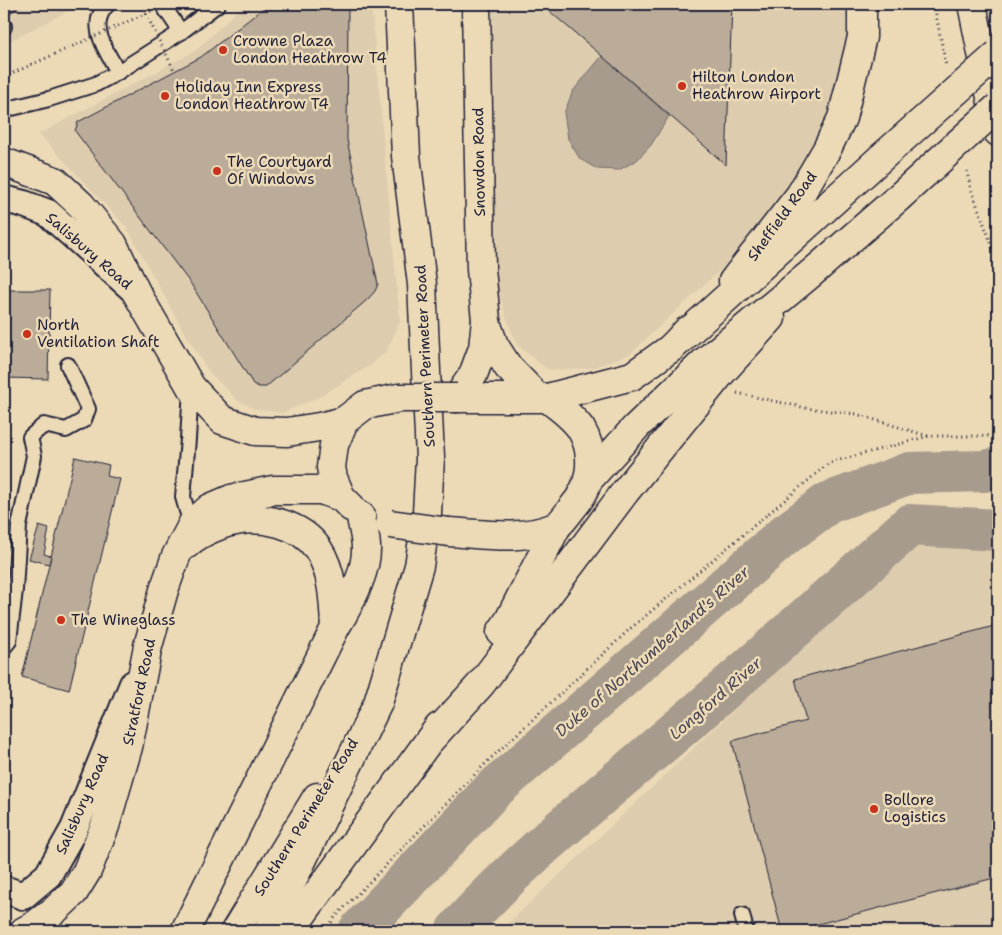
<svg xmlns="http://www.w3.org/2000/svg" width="1002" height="935" viewBox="0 0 1002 935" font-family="'Shantell Sans',sans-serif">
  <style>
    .built { fill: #ddccae }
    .water { fill: #a79b8d; stroke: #726b6c }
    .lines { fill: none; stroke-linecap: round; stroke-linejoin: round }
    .river { stroke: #a79b8d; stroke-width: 42 }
    .building { fill: #baac98; stroke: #22223b }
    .service-casing { stroke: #22223b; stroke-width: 18 }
    .minor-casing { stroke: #22223b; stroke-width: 30 }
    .tertiary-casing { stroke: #22223b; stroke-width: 31 }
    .trunk-casing { stroke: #22223b; stroke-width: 31 }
    .path { stroke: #22223b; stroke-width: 3; stroke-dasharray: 1 4; stroke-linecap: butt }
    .service { stroke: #ecdab7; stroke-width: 14 }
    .minor { stroke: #ecdab7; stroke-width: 26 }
    .tertiary { stroke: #ecdab7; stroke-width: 28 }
    .trunk { stroke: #ecdab7; stroke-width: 28 }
    .tertiary-bridge-casing { stroke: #22223b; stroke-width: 31; stroke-linecap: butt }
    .trunk-bridge-casing { stroke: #22223b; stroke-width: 31; stroke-linecap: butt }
    .path-bridge { stroke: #22223b; stroke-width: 3; stroke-dasharray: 1 4; stroke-linecap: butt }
    .tertiary-bridge { stroke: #ecdab7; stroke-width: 28 }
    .trunk-bridge { stroke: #ecdab7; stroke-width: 28 }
    .poi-dot { fill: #c8321e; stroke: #ecdab7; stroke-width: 2 }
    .labels { text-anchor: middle; stroke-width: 5; stroke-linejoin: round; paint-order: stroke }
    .poi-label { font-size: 15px; fill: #22223b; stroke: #ecdab7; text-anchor: start }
    .street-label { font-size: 15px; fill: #22223b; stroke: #ecdab7 }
    .water-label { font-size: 16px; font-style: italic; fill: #4a4654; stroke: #ecdab7 }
  </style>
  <rect width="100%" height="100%" fill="#ecdab7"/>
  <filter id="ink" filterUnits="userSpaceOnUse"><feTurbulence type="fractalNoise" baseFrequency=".02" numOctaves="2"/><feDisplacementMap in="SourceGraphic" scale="10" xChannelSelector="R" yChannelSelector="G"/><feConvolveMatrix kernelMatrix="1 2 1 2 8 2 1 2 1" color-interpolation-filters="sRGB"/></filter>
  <g filter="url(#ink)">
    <!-- built -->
    <g class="built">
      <polygon points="4,4 82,4 4,44"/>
      <polygon points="244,4 371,4 400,322 386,352 371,365 317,398 282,413 255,409 237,400 209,372 183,330 127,228 39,134 195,51"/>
      <polygon points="489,4 849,4 848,33 838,93 812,154 774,210 734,257 630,354 592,368 548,370 517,345 506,317 496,282"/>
      <polygon points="914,540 998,547 998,931 500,931"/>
    </g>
    <!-- water -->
    <polygon class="water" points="602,56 669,116 651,145 637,160 619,170 597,169 580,159 568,139 564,113 573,91"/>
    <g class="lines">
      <!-- river -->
      <g class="river">
        <polyline points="359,931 493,790 786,534 828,503 910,473 985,471 998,468"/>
        <path d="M456,931C522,858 599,797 674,733C754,665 832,595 910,525L998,530"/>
      </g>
    </g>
    <!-- building -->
    <g class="building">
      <polygon points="4,4 22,4 4,18"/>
      <polygon points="269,4 348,4 347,140 378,284 375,291 368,299 266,387 259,387 253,384 191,284 75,131 78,122 201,57"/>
      <polygon points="541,4 732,4 726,165 602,56"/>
      <polygon points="4,290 50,290 48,379 4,378"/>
      <polygon points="75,457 109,465 107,476 120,479 69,690 22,677"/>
      <polygon points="39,526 49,529 44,554 51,556 49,564 29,559"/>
      <polygon points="998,625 998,877 791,931 782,931 732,741 806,721 795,679"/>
    </g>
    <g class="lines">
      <!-- service casing -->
      <g class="service-casing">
        <g id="service">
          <path d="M108,4C86,24 107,52 118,72"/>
          <polyline points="162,4 181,32"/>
          <polyline points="4,27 4,26"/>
          <polyline points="4,110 49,99 96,84 118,72 181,32 218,4"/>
          <polyline points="191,388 188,439 183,497 187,511 193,523"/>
          <polyline points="4,647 9,641 15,590 19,526 34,456 30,437 44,425 66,430 84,420 88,409 68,365"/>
          <polyline points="742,915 746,931"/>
        </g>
      </g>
      <!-- minor casing -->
      <g class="minor-casing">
        <g id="minor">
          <polyline points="4,199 24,204 48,213 134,290"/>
          <polyline points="4,889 23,896 48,875 74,829 133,684"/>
        </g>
      </g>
      <!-- tertiary casing -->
      <g class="tertiary-casing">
        <g id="tertiary">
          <polyline points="4,162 55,181 81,205 113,244 136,292 191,387 222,420 255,431 287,432 319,427 344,421"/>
          <polyline points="733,281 800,195 827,149 842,118 862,37 862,4"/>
          <polyline points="486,322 494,345 508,367 537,397"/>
          <polyline points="457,398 473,375 483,348 486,320 481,269 476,4"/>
          <polyline points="547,398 632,376 671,348 687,331"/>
          <polyline points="351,507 341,497 333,478 331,467 334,445 344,421 365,405 399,398"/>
          <path d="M449,532C484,534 521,541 555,527C562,523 568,513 573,507C592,486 596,454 581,429C573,417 558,406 547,398H457"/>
          <path d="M187,544C194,537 204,532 213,528C219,526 225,523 231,522C261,514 301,524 318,549C333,571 334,603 335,628"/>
          <polyline points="501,632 509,620 557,526"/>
          <polyline points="429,741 481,684 625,492 722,372 771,318"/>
          <polyline points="24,931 35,925 55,910 74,892 87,871 105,826 128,747 148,646 164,590 176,556 193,523 210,508 231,499 273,490 321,490 341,497"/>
          <path d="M185,931L335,628C348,607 367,573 366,548C366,537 362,526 361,516"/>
          <polyline points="235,931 317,797"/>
          <polyline points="268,931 378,703 419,566 427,513 430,458 422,284 406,156 399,4"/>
          <polyline points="290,931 439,727"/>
        </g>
      </g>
      <!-- trunk casing -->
      <g class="trunk-casing">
        <g id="trunk">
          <polyline points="972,4 998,132"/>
          <polyline points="671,348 882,157"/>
          <polyline points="589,479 636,427 703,363 814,271 898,198"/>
        </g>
      </g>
      <!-- path -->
      <g class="path">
        <polyline points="934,4 946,66"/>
        <polyline points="967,171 970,186 998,262"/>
        <polyline points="737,393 806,408 856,414 928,436"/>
        <polyline points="326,931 335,917 490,759 631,628 829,463 929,436 998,436"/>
      </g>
      <!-- service -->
      <use href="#service" class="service"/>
      <!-- minor -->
      <use href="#minor" class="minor"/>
      <!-- tertiary -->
      <use href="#tertiary" class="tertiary"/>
      <!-- trunk -->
      <use href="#trunk" class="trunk"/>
      <!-- tertiary-bridge casing -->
      <g class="tertiary-bridge-casing">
        <g id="tertiary-bridge">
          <polyline points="399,398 457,398"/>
          <polyline points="390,524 449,532"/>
        </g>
      </g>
      <!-- trunk-bridge casing -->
      <g class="trunk-bridge-casing">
        <g id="trunk-bridge">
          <polyline points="882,157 998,54"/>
          <polyline points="898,198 998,107"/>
        </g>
      </g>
      <!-- path-bridge -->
      <g class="path-bridge">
        <polyline points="146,14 175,72"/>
        <polyline points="4,77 167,4"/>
      </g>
      <!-- tertiary-bridge -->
      <use href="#tertiary-bridge" class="tertiary-bridge"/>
      <!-- trunk-bridge -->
      <use href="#trunk-bridge" class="trunk-bridge"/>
    </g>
  </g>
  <!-- markers -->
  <g class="poi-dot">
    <circle cx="223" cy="50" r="5"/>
    <circle cx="682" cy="86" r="5"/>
    <circle cx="165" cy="96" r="5"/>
    <circle cx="217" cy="171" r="5"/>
    <circle cx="27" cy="334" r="5"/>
    <circle cx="61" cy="620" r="5"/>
    <circle cx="874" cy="809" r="5"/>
  </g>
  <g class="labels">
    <!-- poi labels -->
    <g class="poi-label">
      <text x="233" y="46">Crowne Plaza<tspan x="233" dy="17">London Heathrow T4</tspan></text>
      <text x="692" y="82">Hilton London<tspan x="692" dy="17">Heathrow Airport</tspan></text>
      <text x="175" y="92">Holiday Inn Express<tspan x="175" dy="17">London Heathrow T4</tspan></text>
      <text x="227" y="167">The Courtyard<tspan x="227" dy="17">Of Windows</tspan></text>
      <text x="37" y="330">North<tspan x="37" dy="17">Ventilation Shaft</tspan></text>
      <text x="71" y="625">The Wineglass</text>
      <text x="884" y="805">Bollore<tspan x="884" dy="17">Logistics</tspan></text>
    </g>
    <!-- street labels -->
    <g class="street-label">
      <text transform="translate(479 162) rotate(-91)" y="5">Snowdon Road</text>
      <text transform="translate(782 216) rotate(-54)" y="5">Sheffield Road</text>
      <text transform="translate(89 251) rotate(41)" y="5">Salisbury Road</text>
      <text transform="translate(425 356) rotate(-93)" y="5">Southern Perimeter Road</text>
      <text transform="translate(139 692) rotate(-78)" y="5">Stratford Road</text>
      <text transform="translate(82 804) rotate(-66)" y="5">Salisbury Road</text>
      <text transform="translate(306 817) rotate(-58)" y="5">Southern Perimeter Road</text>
    </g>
    <!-- water labels -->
    <g class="water-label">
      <text transform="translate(652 651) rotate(-41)" y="6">Duke of Northumberland's River</text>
      <text transform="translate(715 698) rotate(-41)" y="6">Longford River</text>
    </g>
  </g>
  <!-- margin -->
  <rect width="1002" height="935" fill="none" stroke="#ecdab7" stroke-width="20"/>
  <rect x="10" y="10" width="982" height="915" fill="none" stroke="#22223b" stroke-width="2" filter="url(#ink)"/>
</svg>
